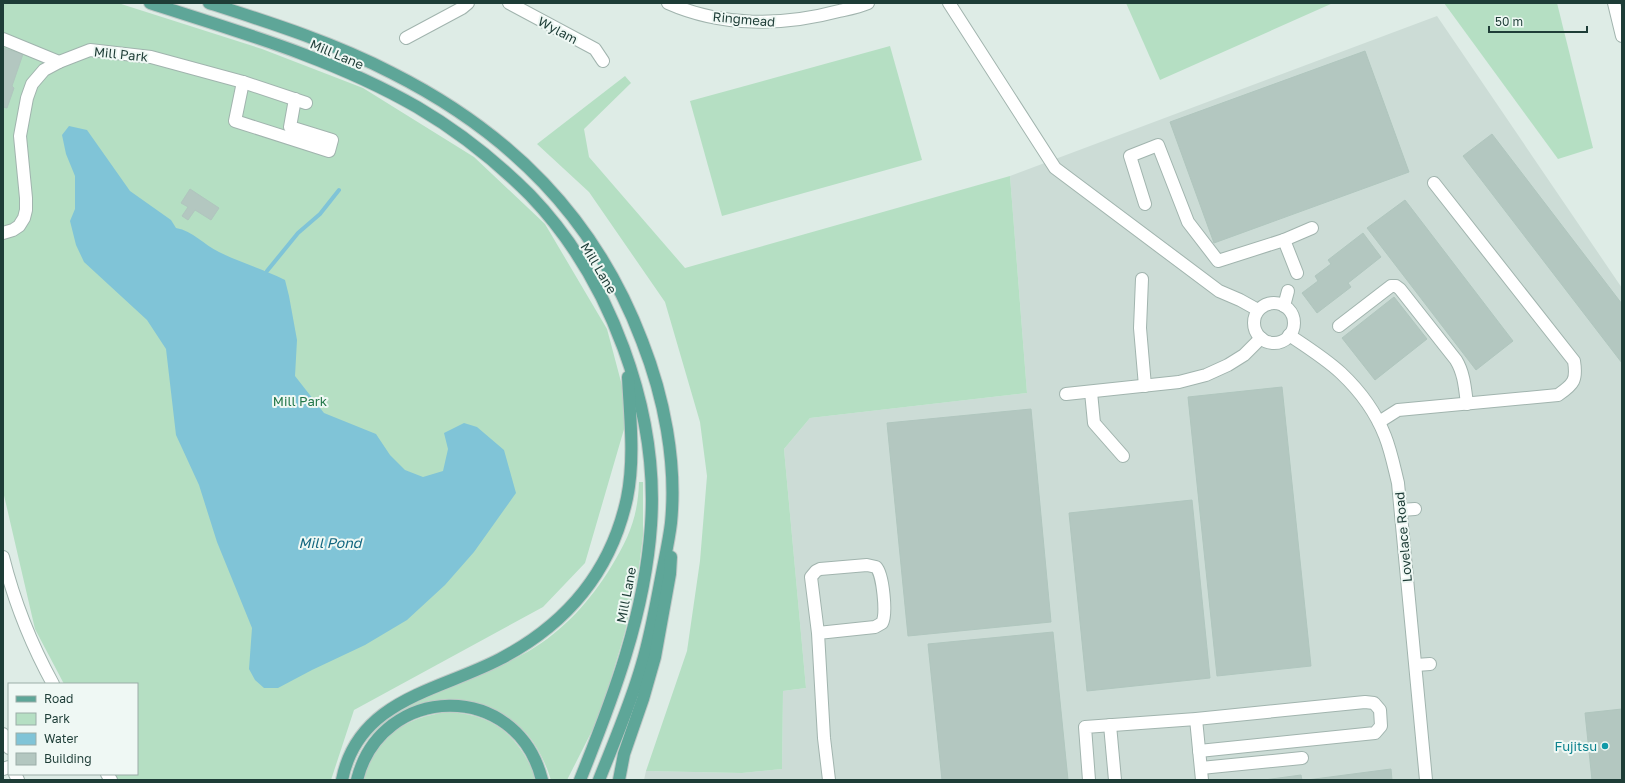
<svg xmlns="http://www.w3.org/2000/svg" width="1625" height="783" viewBox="0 0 1625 783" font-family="'Golos Text',sans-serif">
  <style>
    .built { fill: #ccdcd6 }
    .green { fill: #b5dfc3 }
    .water { fill: #80c4d7 }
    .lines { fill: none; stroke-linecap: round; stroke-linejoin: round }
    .stream { stroke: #80c4d7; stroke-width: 4 }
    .building { fill: #b3c7c0; stroke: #b0c6be }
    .minor-casing { stroke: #a1b4ae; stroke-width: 14 }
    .major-casing { stroke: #c0c9c7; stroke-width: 14 }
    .minor { stroke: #fff; stroke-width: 12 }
    .major { stroke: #5ea698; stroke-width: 12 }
    .culture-dot { fill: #0f9aa8; stroke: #eff8f4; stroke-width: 1.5 }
    .labels { text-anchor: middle; stroke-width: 4; stroke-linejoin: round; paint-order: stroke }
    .street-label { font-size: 13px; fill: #1e3d37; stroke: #eff8f4 }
    .park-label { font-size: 13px; fill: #24784a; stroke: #eff8f4 }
    .culture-label { font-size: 13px; fill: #0d838f; stroke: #eff8f4; text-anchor: end }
    .water-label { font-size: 14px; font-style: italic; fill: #12667f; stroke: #eff8f4 }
  </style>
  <rect width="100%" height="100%" fill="#deece6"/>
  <!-- built -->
  <polygon class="built" points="1437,16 1622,288 1622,780 644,780 646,771 742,773 782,769 783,691 806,688 784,449 810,418 1027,393 1010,176"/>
  <!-- green -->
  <g class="green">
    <polygon points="3,3 118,3 262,49 363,88 474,157 545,224 607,329 629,412 585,563 543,607 354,710 331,780 118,780 114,774 137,774 137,684 64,684 35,629 3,491"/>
    <polygon points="1126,3 1333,3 1160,80"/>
    <polygon points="1444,3 1557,3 1593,148 1558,159"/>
    <polygon points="890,46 922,160 722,216 690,101"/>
    <polygon points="625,76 631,83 584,129 589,157 685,268 1010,176 1027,393 810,418 784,449 806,688 783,691 782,769 742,773 646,771 687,651 700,561 707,476 700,422 665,302 589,192 537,144"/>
    <path d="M639,482H643V536L639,567L625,632L605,699L596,723L567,780H551C546,764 538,747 527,734C518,725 506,717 495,711C449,690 401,700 368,739C358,750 353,766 348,780H346C349,767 357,750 364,739C369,732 388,716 396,710C406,703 421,699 432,694C464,680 499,668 529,651C563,631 591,600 611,567C629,538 638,516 639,482Z"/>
    <path d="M447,712C496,714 519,737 537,780H361C365,772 368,762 373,755C388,728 417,716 447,712Z"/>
  </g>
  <!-- water -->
  <path class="water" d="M69,126L87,130L130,191L171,220L176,228C193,231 204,245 219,252C241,263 263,269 285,280L289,296L297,340L295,376L324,413L376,434L390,455L405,470L423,477L443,471L448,449L444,433L464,423L477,427L504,450L516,493L474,552L445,585L407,620L365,645L312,670L278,688H264L255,680L249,669L252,628L217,542L199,485L176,435L166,349L147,320L84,262L76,245L70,221L75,209V176L66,154L62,135Z"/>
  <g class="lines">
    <!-- stream -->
    <polyline class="stream" points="267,271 298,233 320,214 339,190"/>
  </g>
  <!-- building -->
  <g class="building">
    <polygon points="3,48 23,54 12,86 14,88 7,108 3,107"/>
    <polygon points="1365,51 1409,172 1214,243 1170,122"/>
    <polygon points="1492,134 1622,304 1622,363 1463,156"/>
    <polygon points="190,189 219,208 211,220 195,210 188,220 182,216 188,207 181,203"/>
    <polygon points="1405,200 1513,341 1476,370 1367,228"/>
    <polygon points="1363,233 1381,257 1348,283 1351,287 1317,313 1302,293 1318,281 1315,276 1331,264 1328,260"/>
    <polygon points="1394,297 1427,339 1375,380 1342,338"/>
    <polygon points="1282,387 1311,666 1217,676 1188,397"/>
    <polygon points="1031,409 1051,622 908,636 887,423"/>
    <polygon points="1192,500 1210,678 1087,691 1069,513"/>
    <polygon points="1053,632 1068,780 942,780 928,644"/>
    <polygon points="1622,709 1622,780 1592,780 1585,713"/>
    <polygon points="1391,769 1392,780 1307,780"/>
    <polygon points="1301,775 1302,780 1264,780"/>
  </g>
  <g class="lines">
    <!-- minor casing -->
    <g class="minor-casing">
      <g id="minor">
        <polyline points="509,3 595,49 603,61"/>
        <path d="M668,3C722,27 783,26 839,11C848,9 859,7 868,3"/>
        <polyline points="949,3 1055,168 1219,291 1240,300 1258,310"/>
        <polyline points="1614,3 1622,36"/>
        <polyline points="406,38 462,8 468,3"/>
        <polyline points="3,39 59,62"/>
        <polyline points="243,82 235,121 329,151 332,140 290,127 295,99"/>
        <polyline points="1145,204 1130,156 1158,145 1188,222 1218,261 1284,240 1297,273"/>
        <polyline points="3,233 13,230 19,226 24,218 26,210 26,198 20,136 27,98 32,84 44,70 59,62 90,50 151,57 243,82 306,103"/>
        <polyline points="1284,240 1312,228"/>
        <polyline points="1142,279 1140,328 1145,386"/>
        <circle cx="1274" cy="323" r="20"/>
        <polyline points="1284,306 1288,291"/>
        <path d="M1339,326L1391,286H1396L1400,289L1456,360C1464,373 1465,388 1467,404"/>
        <path d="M1289,335C1307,347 1326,359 1341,373C1359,390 1376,413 1385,436C1391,451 1394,467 1398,483L1426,780"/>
        <polyline points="1091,392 1094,423 1123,456"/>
        <polyline points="1066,394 1179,382 1206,375 1228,365 1244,355 1261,338"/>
        <path d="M1379,422L1398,410L1558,395C1574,384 1577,380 1574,361L1434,183"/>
        <polyline points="1401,510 1415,509"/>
        <path d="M3,557C14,601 31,644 53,684"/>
        <path d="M818,633L875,627L882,623C887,614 883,574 876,567L867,565L820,569L816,571L811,577L818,633L824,738L829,780"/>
        <polyline points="1416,665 1430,664"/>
        <polyline points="1196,719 1202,780"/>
        <polyline points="1110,725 1115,780"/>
        <polyline points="3,734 9,748"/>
        <polyline points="1201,768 1302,758"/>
        <polyline points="3,769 9,767"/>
        <polyline points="15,774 18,780"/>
        <polyline points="107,774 111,780"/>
        <polyline points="1089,780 1085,727 1196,719 1365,702 1374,703 1380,710 1381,726 1375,733 1199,751"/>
      </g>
    </g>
    <!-- major casing -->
    <g class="major-casing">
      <g id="major">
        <path d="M150,3C240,32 334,59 417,107C458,131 496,161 530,195C610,278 659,410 651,525C645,614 613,698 580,780"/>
        <path d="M209,3C271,23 334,43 392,73C509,132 595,217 642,341C664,397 677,462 671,523C669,540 665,557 662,573C656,604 651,634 642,664C631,703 614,742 599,780"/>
        <path d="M342,780C358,699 439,691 500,659C567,624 611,572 627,498C635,459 630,417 628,377"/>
        <path d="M357,780C381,683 517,679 542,780"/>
        <polyline points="619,780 624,754 643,699 655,657 670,574 671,557"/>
      </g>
    </g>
    <!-- minor -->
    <use href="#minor" class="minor"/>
    <!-- major -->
    <use href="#major" class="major"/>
  </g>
  <!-- markers -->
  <circle class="culture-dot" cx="1605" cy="746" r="4"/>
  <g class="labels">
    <!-- street labels -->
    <g class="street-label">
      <text transform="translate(744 19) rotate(5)" y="5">Ringmead</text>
      <text transform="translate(558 30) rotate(28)" y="5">Wylam</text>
      <text transform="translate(121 54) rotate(6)" y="5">Mill Park</text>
      <text transform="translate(337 54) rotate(23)" y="5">Mill Lane</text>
      <text transform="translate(599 268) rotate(59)" y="5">Mill Lane</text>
      <text transform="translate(1403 537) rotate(-95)" y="5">Lovelace Road</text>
      <text transform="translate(626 595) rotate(-79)" y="5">Mill Lane</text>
    </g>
    <!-- park labels -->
    <g class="park-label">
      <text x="300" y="406">Mill Park</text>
    </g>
    <!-- culture labels -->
    <g class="culture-label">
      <text x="1597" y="751">Fujitsu</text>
    </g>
    <!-- water labels -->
    <g class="water-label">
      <text x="330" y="548">Mill Pond</text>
    </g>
  </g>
  <!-- border -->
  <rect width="1625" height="783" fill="none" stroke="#1e3d37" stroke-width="8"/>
  <!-- legend -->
  <rect x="8" y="683" width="130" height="92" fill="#eff8f4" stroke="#9bada8"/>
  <rect x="16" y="696" width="20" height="6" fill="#5ea698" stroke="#9bada8"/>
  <text x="44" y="703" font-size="12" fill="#1e3d37">Road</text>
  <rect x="16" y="713" width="20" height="12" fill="#b5dfc3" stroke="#9bada8"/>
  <text x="44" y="723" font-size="12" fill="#1e3d37">Park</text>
  <rect x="16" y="733" width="20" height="12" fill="#80c4d7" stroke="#9bada8"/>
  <text x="44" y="743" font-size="12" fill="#1e3d37">Water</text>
  <rect x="16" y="753" width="20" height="12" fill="#b3c7c0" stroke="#9bada8"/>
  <text x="44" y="763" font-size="12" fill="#1e3d37">Building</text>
  <!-- scale -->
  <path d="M1489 26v6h98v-6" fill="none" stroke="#1e3d37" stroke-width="2"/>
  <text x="1495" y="26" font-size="12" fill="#1e3d37" stroke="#eff8f4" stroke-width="3" paint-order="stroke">50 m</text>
</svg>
